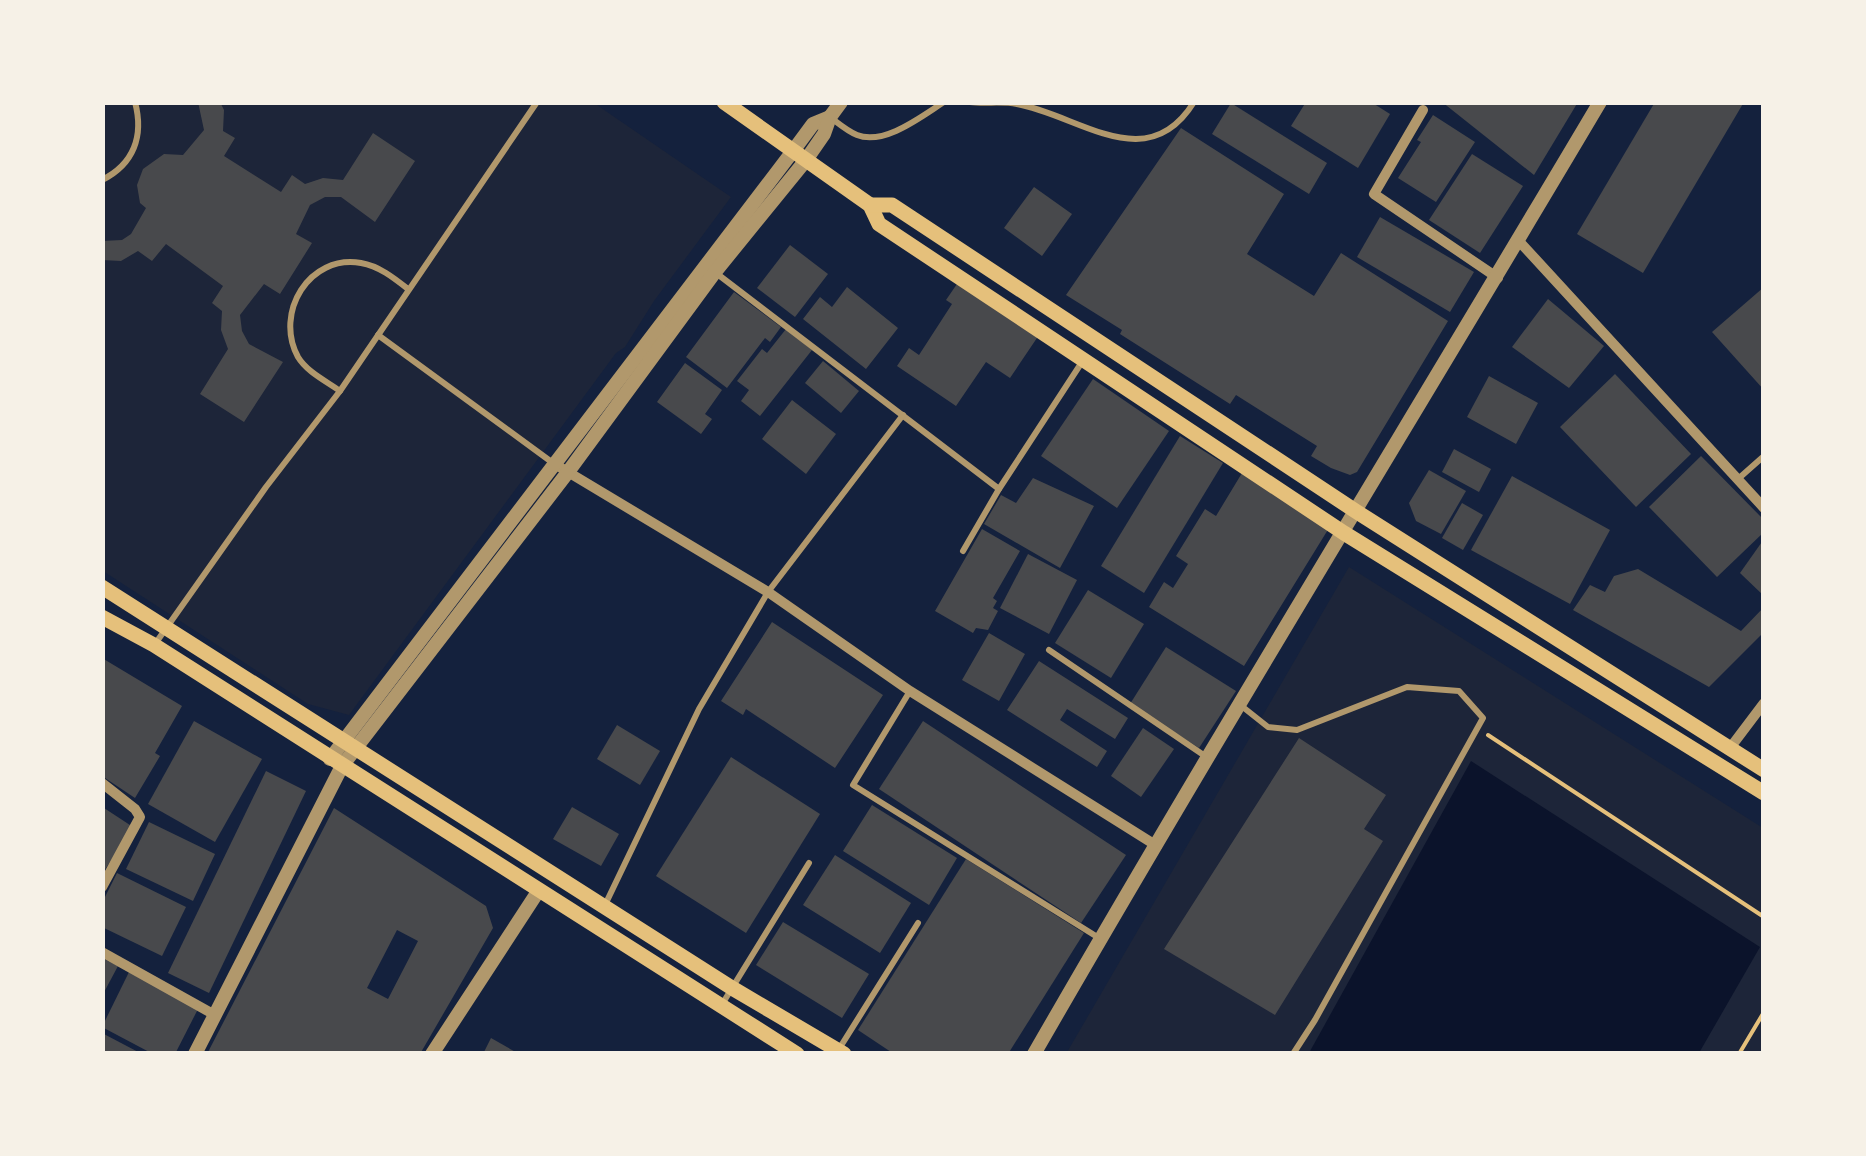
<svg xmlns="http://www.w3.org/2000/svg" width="1866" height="1156" viewBox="0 0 1866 1156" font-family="Raleway,sans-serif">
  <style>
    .green { fill: #1d2539 }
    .water { fill: #0b132b }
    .building { fill: #48494c; fill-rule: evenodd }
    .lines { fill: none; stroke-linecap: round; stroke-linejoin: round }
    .path { stroke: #e5c07b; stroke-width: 4 }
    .service { stroke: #b1986c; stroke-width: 6 }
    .minor { stroke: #b1986c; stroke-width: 10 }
    .tertiary { stroke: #b1986c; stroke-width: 14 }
    .secondary { stroke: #e5c07b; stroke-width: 15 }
  </style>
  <rect width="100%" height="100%" fill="#14213d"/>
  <!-- green -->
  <g class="green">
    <polygon points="102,103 594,103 731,197 654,301 625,347 616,353 349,715 308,704 103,571"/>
    <polygon points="1349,567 1763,828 1763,1053 1066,1054"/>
  </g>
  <!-- water -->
  <polygon class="water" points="1471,761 1760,947 1699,1053 1309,1053"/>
  <!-- building -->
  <g class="building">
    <polygon points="198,102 220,102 224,110 223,131 235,138 224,156 281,192 292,175 305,184 323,178 343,180 373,133 415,161 375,222 341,197 325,197 310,205 296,234 312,243 280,294 264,284 240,315 242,331 249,344 283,362 244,422 200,394 228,349 221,330 222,311 212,303 223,286 166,244 152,261 138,251 121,261 102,260 102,241 122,240 131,234 146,208 140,203 137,185 143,169 164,154 183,155 204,130"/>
    <polygon points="1306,102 1371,102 1390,114 1358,168 1291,126"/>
    <polygon points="1442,102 1578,102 1534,175"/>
    <polygon points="1655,102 1744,102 1643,273 1577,234"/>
    <polygon points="1231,103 1327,163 1309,194 1212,134"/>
    <polygon points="1433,115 1475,142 1436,202 1398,178 1421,142 1417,140"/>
    <polygon points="1181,128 1284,194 1247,254 1314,296 1341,253 1448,321 1357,472 1350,475 1331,468 1311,456 1317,446 1236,395 1230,404 1120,334 1122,330 1066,295"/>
    <polygon points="1472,154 1523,186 1480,253 1429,220"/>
    <polygon points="1034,187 1072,214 1042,256 1004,228"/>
    <polygon points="1380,217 1474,272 1450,312 1357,257"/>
    <polygon points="790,245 828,274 795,317 757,288"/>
    <polygon points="959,281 1039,335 1010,378 986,362 956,406 897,366 909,348 919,355 952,304 946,300"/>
    <polygon points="847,287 898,328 866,369 803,319 820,297 832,307"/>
    <polygon points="1764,287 1764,390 1712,332"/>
    <polygon points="734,292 781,327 770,342 765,338 727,388 686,357"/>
    <polygon points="1548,299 1604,346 1569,388 1512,347"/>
    <polygon points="786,329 812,350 760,416 741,401 749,390 737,381 762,349 767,353"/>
    <polygon points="823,361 859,391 841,413 805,383"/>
    <polygon points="685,363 722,390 705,414 712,419 701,434 657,402"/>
    <polygon points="1615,374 1691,454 1636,507 1560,427"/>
    <polygon points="1489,376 1538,403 1516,444 1467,417"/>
    <polygon points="1093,379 1169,431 1117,508 1041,456"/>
    <polygon points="792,400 836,434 806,474 762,439"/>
    <polygon points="1180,436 1223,463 1144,593 1101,566"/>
    <polygon points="1454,449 1491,469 1479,492 1442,472"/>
    <polygon points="1701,456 1764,520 1764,532 1717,577 1649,507"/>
    <polygon points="1429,470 1466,491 1441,534 1416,521 1409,503"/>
    <polygon points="1242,473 1329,528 1244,666 1149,607 1164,582 1173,588 1188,564 1176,556 1205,509 1216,516"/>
    <polygon points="1512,476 1610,530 1570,604 1471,550"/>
    <polygon points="1033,478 1094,506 1060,568 984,524 1001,495 1016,503"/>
    <polygon points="1462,503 1483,515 1463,550 1442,538"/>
    <polygon points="982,529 1020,551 993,598 997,601 993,608 998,611 988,630 976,628 973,633 935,611"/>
    <polygon points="1764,539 1764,596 1740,573"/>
    <polygon points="1028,554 1077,580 1049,634 1000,608"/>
    <polygon points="1638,569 1741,631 1764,607 1764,632 1709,687 1573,610 1590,585 1605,592 1614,576"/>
    <polygon points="1088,590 1144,624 1111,678 1055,643"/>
    <polygon points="772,622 883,695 835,768 746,709 743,715 721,701"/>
    <polygon points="989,633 1025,654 999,701 962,680"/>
    <polygon points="1166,647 1236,691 1199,748 1130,704"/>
    <polygon points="102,658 182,706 155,753 160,756 135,798 102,776"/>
    <polygon points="1039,661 1128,718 1115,739 1067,709 1060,720 1107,751 1097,767 1007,710"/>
    <polygon points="194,721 262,759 215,842 148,804"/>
    <polygon points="923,721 1126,855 1081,923 879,789"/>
    <polygon points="617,725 660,751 640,785 597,759"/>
    <polygon points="1143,728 1174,749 1141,797 1111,776"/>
    <polygon points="1299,738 1386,795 1364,829 1383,841 1275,1015 1164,949"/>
    <polygon points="731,757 820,814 746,933 656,876"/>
    <polygon points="266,771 306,791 209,993 168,973"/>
    <polygon points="872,805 957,858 929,905 843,851"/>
    <polygon points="572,807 619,834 601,866 553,839"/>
    <polygon points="104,808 133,827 102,874 102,810"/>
    <path d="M334,808L486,906L493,928L420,1054H207ZM397,930L418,941L388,999L367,988Z"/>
    <polygon points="149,822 215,854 193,901 126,869"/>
    <polygon points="835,855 911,903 880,953 803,905"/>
    <polygon points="966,859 1084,933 1008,1054 894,1054 858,1030"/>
    <polygon points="117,873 186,907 162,956 102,927 102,903"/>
    <polygon points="783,922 869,974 842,1018 756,965"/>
    <polygon points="104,959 118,966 102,996 102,963"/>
    <polygon points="129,972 198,1009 175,1054 153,1054 102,1027"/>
    <polygon points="102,1033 142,1054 102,1054"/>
    <polygon points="491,1038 519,1054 483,1054"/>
  </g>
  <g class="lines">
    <!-- path -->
    <g class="path">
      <polyline points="1488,735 1764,917"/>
      <polyline points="1739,1054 1764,1012"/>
    </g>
    <!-- service -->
    <g class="service">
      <path d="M970,102C985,104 1002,101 1017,104C1079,115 1147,178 1194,102"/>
      <path d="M830,117C838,123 847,131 857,135C884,146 922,116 944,102"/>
      <path d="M102,180C134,164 144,136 135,102"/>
      <polyline points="716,273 999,489"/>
      <path d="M408,289C394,278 379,266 361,263C309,254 274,313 298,357C307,372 326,381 340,391L537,102"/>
      <polyline points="378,335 553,463"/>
      <polyline points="1738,479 1764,456"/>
      <polyline points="963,551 999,489 1082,362"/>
      <polyline points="155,644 266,487 340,391"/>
      <polyline points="1049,650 1205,756"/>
      <polyline points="910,691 853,785 1099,938"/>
      <polyline points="1239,704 1268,727 1297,730 1407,687 1459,691 1483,718 1315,1020 1293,1054"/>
      <polyline points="605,905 699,709 768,592 903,415"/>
      <polyline points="721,1006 809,863"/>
      <polyline points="839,1049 918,923"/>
    </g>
    <!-- minor -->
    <g class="minor">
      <polyline points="1423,110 1374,194 1498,278"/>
      <polyline points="1518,240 1764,508"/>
      <polyline points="553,463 768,592 910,691 1157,846"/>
      <polyline points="1730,748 1764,703"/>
      <polyline points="102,783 135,809 140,817 102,887"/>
      <polyline points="102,952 215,1015"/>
    </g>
    <!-- tertiary -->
    <g class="tertiary">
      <polyline points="330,759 793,151 813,124 830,117"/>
      <polyline points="195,1054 342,766 568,472 715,272 806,160 824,134 830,117 841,102"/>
      <polyline points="432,1054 539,890"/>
      <path d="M1034,1054C1218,734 1412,419 1600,102"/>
    </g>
    <!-- secondary -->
    <g class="secondary">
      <polyline points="724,102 870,205 879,224 1344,533 1764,793"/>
      <polyline points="870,205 892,205 1357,512 1764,770"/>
      <polyline points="102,587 732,988 844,1054"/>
      <polyline points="102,617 154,645 797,1054"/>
    </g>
  </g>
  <!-- border -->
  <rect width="1866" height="1156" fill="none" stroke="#f6f1e7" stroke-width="210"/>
</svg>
